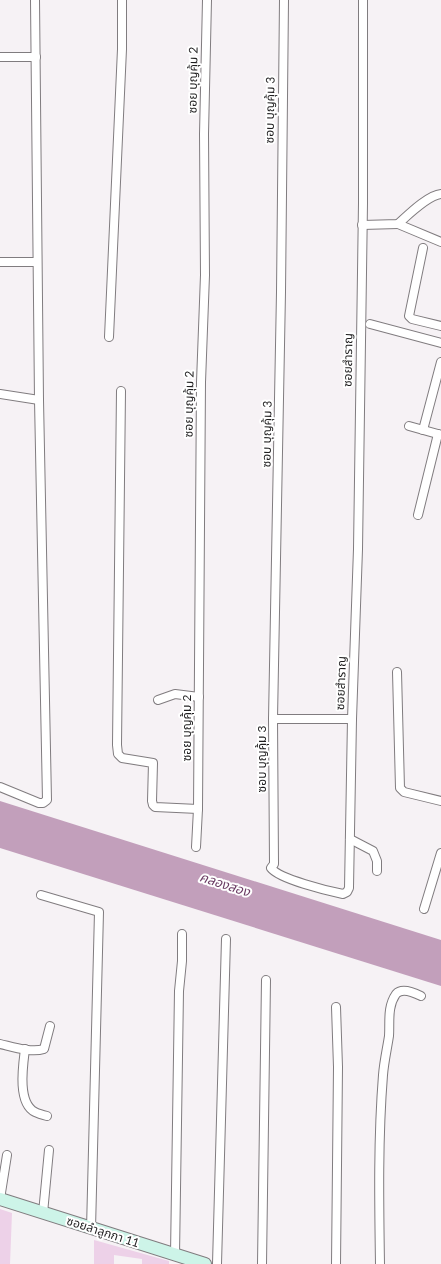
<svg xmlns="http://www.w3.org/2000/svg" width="441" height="1264" viewBox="0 0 441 1264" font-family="Lato,'Noto Sans Thai',sans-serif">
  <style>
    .green { fill: #edd1e8 }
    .water { fill: #c29fbb }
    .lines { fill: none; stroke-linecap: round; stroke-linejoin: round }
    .street-casing { stroke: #807c7f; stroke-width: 10 }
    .secondary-casing { stroke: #807c7f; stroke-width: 14 }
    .street { stroke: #fff; stroke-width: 8 }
    .secondary { stroke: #cdf4e8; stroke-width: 12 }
    .labels { text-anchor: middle; stroke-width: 4; stroke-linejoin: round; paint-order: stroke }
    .street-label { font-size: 12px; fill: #1f1e1f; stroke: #fff }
    .water-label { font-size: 13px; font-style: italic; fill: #6b3c64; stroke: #fff }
  </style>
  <rect width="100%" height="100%" fill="#f6f2f5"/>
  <!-- green -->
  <g class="green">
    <polygon points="0,1209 12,1213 10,1264 0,1264"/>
    <polygon points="94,1240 169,1261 169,1264 142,1264 142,1259 114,1255 114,1264 94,1264"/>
  </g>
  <!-- water -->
  <polygon class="water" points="0,801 441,940 441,986 0,848"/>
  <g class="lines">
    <!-- street casing -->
    <g class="street-casing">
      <g id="street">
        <path d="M284,0L281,292L273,719L274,864L271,868C279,879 328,891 343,894L347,892L349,888L352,719L358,549L363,203V0"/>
        <polyline points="0,57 36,57"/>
        <polyline points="398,224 441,242"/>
        <path d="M362,225L398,224C408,215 428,195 441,194"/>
        <polyline points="423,248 409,316 412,319 441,326"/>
        <polyline points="0,262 37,262"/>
        <polyline points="370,324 441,343"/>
        <polyline points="109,337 122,49 122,0"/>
        <polyline points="121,391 117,745 118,754 122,758 153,763 152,801 153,805 155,807 198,809"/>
        <polyline points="0,394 39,400"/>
        <polyline points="409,426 441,435"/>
        <polyline points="423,430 441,362"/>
        <polyline points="418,515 438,434"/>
        <polyline points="397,672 400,788 404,792 441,801"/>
        <polyline points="158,700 175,694 199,697"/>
        <polyline points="273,719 352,719"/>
        <polyline points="0,787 39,803 43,803 47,800 39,400 35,0"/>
        <polyline points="350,839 373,851 377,861 377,871"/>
        <polyline points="196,847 198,809 201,382 205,275 204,134 207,0"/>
        <polyline points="41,895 99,912 91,1229"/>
        <polyline points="424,909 441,853"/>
        <polyline points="336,1007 338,1067 336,1264"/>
        <path d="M0,1044C13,1047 31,1053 44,1049L50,1026"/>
        <path d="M25,1049C23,1065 17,1103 35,1112C39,1114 43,1115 47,1116"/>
        <polyline points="0,1199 7,1155"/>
        <polyline points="43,1213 49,1150"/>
        <polyline points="175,1255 179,991 182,961 182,934"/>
        <polyline points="217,1264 226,939"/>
        <polyline points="262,1264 266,980"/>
        <path d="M380,1264C379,1201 378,1138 383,1075C384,1062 387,1049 389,1036C390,1022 387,1007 396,994C402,987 415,993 421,996"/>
      </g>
    </g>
    <!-- secondary casing -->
    <g class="secondary-casing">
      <polyline id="secondary" points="0,1199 205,1264"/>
    </g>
    <!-- street -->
    <use href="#street" class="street"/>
    <!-- secondary -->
    <use href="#secondary" class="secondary"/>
  </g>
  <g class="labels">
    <!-- street labels -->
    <g class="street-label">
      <text transform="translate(193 80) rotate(-89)" y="4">ซอย บุญคุ้ม 2</text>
      <text transform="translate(270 110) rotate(-89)" y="4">ซอบ บุญคุ้ม 3</text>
      <text transform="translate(348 360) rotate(-89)" y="4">ซอยสำราญ</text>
      <text transform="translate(189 404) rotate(-89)" y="4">ซอย บุญคุ้ม 2</text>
      <text transform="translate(267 434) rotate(-89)" y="4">ซอบ บุญคุ้ม 3</text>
      <text transform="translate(341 683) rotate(-88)" y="4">ซอยสำราญ</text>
      <text transform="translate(187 728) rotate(-90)" y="4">ซอย บุญคุ้ม 2</text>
      <text transform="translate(262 759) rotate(-90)" y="4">ซอบ บุญคุ้ม 3</text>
      <text transform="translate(103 1232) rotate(18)" y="4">ซอยลำลูกกา 11</text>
    </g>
    <!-- water labels -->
    <g class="water-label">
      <text transform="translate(225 884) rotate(18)" y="5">คลองสอง</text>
    </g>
  </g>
</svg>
